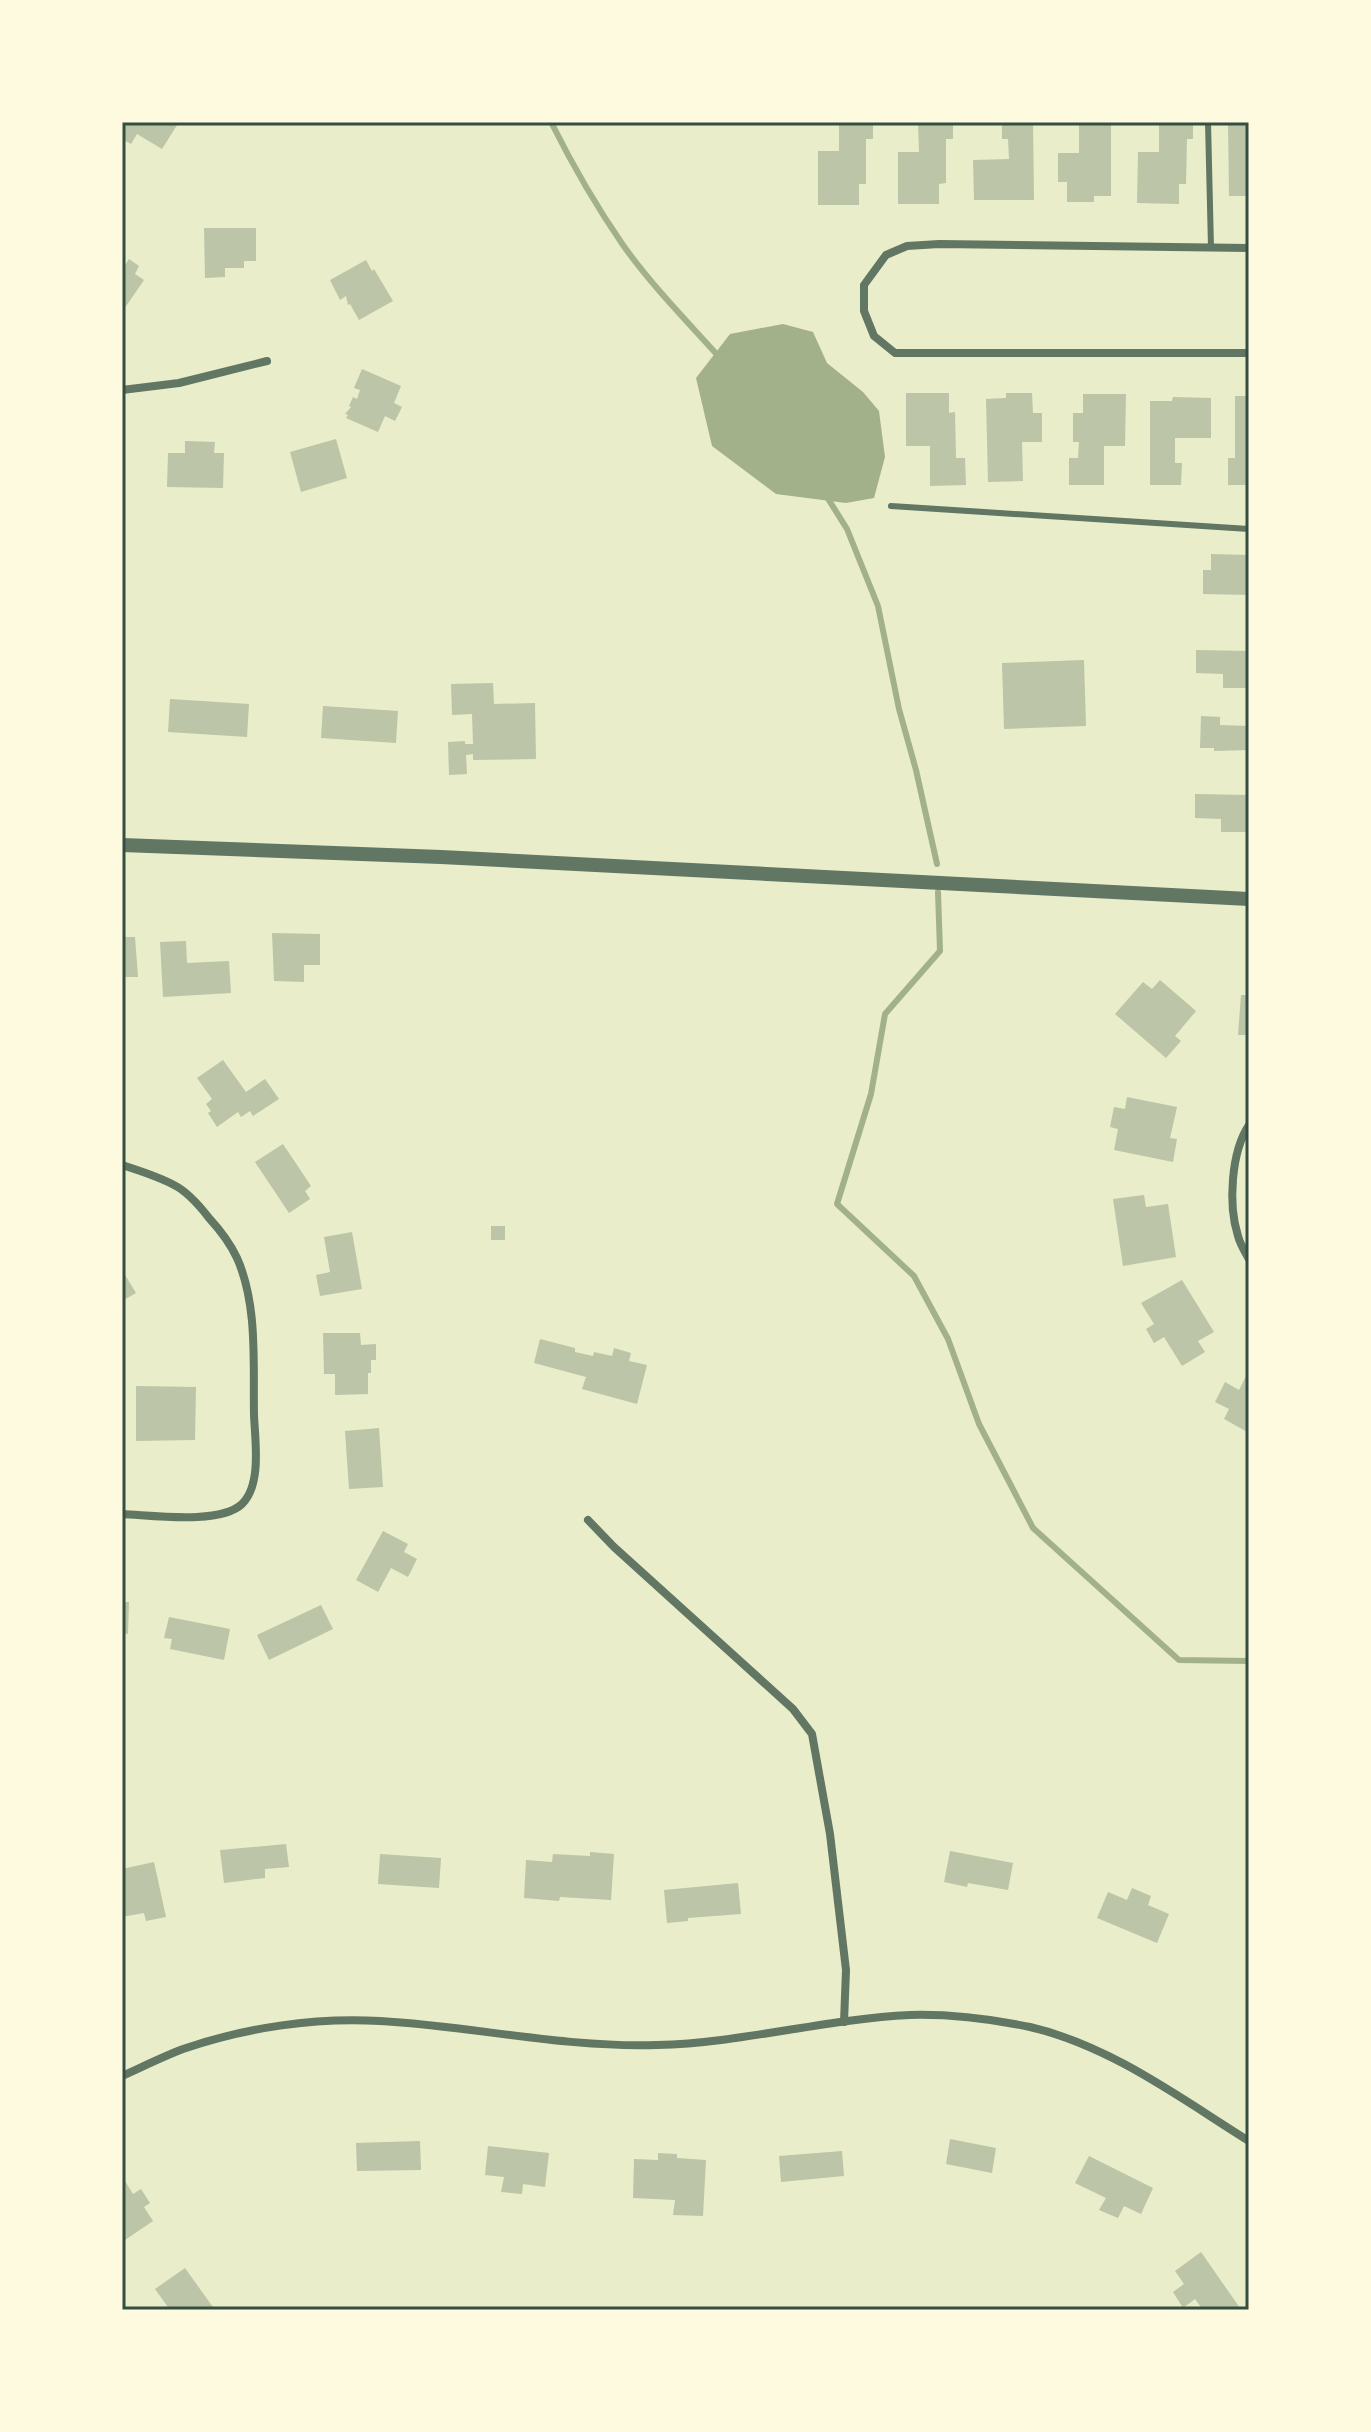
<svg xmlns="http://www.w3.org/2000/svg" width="1371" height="2432" viewBox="0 0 1371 2432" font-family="'Open Sans',sans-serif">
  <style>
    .water { fill: #a3b18a }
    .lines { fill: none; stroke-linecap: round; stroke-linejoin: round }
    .stream { stroke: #a3b18a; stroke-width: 6 }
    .building { fill: #bcc5a7 }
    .service { stroke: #617663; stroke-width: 6 }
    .minor { stroke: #617663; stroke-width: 8 }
    .tertiary { stroke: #617663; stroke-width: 14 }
    .neatline { fill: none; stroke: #344e41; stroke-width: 3 }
  </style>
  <rect width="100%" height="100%" fill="#e9edc9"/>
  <!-- water -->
  <polygon class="water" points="783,324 813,332 827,363 863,392 879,411 885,457 874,498 846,503 776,494 712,446 696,378 730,334"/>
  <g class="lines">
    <!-- stream -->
    <g class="stream">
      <path d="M551,122C572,164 596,206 623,245C652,286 687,321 720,358"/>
      <polyline points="827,497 847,529 878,606 899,709 916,770 937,864"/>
      <polyline points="938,892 940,951 885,1014 871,1094 837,1204 914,1276 948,1339 979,1424 1033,1528 1179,1660 1249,1661"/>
    </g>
  </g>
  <!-- building -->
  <g class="building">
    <polygon points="122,122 179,122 162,149 137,134 131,144 122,139"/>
    <polygon points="839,122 873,122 873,139 866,139 866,184 859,184 859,205 818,205 818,151 839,151"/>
    <polygon points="918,122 953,122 953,139 946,139 946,183 939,184 939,204 898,204 898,152 919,152"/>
    <polygon points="1002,122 1033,122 1034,200 974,200 973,160 1009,159 1008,139 1002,139"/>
    <polygon points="1079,122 1111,122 1111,196 1094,196 1094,202 1067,202 1067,182 1058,182 1058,153 1079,153"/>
    <polygon points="1159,122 1193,122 1193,139 1187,139 1186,184 1179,184 1179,204 1137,203 1138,152 1159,152"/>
    <polygon points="1228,122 1249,122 1249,196 1229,196"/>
    <polygon points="204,228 256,228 256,261 244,261 244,268 225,268 225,277 205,278"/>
    <polygon points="129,259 139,266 135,274 144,280 122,312 122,263 125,265"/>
    <polygon points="366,260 372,271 374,269 393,301 359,320 350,304 348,305 346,296 340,300 330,280"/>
    <polygon points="362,369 401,386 394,403 402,407 395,421 385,416 378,432 346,418 348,415 345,414 351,407 349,406 353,397 357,399 360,390 354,388"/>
    <polygon points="906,393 949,393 949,413 955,412 956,458 965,458 966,485 930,486 930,446 906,446"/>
    <polygon points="1006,393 1032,393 1033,413 1042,413 1042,442 1022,442 1023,481 988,482 986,399 1006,398"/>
    <polygon points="1083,394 1126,394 1125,446 1104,446 1104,485 1069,485 1069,458 1078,458 1079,442 1073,442 1073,413 1083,413"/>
    <polygon points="1235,396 1249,396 1249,485 1228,485 1228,458 1235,458"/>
    <polygon points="1173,397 1211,398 1211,438 1175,438 1175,463 1182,463 1181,485 1150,485 1150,401 1172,401"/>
    <polygon points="336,439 347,478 301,492 290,452"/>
    <polygon points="185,441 215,442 214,453 224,453 223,488 167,487 168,453 185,453"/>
    <polygon points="1211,554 1249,555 1249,595 1203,594 1203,570 1211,570"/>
    <polygon points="1196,650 1249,651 1249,688 1223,688 1223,674 1196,673"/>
    <polygon points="1084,660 1086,726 1004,729 1002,663"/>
    <polygon points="493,683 494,704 535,703 536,759 473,760 473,754 466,755 467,774 449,775 448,742 465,741 465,744 473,744 472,714 452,715 451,684"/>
    <polygon points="170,699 249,704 247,737 168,732"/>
    <polygon points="323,706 398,711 396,743 321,738"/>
    <polygon points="1201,716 1220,717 1220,725 1249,726 1249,750 1214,751 1214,748 1200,748"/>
    <polygon points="1195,794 1249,795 1249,832 1221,832 1221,819 1195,818"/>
    <polygon points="272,933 320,934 320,965 304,965 304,982 274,981"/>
    <polygon points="122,937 135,937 138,977 122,977"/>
    <polygon points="186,941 187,963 229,961 231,993 163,997 160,942"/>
    <polygon points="1160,980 1196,1011 1175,1036 1181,1041 1166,1058 1115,1014 1143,982 1152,989"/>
    <polygon points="1241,995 1249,995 1249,1035 1238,1035"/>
    <polygon points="223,1060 246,1092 265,1079 279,1099 253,1116 250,1111 241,1117 238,1112 217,1127 208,1113 211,1111 206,1104 212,1099 197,1078"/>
    <polygon points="1127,1097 1177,1107 1170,1138 1177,1139 1173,1162 1114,1150 1118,1129 1110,1127 1114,1107 1125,1109"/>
    <polygon points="283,1144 311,1186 305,1191 310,1199 289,1213 255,1162"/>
    <polygon points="1144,1195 1146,1207 1168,1204 1176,1257 1123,1266 1113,1199"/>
    <rect x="491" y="1226" width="14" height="14"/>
    <polygon points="352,1232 362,1289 320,1296 316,1275 330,1272 324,1237"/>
    <polygon points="122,1270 136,1293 122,1301"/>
    <polygon points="1182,1280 1214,1332 1198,1341 1205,1352 1182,1366 1164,1337 1154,1343 1146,1329 1154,1324 1141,1303"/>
    <polygon points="323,1333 360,1333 361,1345 376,1344 376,1360 371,1360 371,1373 368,1373 368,1394 335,1395 335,1374 324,1374"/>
    <polygon points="540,1339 575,1348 575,1352 593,1356 594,1352 612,1356 614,1348 631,1353 629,1361 647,1365 637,1404 582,1389 586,1377 534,1363"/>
    <polygon points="1246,1376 1249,1377 1249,1433 1224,1419 1229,1409 1215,1402 1225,1382 1239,1390"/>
    <polygon points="136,1386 196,1387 195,1440 136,1441"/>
    <polygon points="379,1428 383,1487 349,1489 345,1431"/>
    <polygon points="383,1531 408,1544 404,1552 417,1559 408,1577 391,1568 378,1592 356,1580"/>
    <polygon points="122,1602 129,1602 128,1634 122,1633"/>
    <polygon points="321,1605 333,1629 269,1660 257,1635"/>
    <polygon points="169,1617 230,1629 224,1660 170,1649 172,1639 164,1638"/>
    <polygon points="286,1844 289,1867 265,1869 265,1878 224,1883 220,1850"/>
    <polygon points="950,1851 1013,1863 1008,1890 968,1883 967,1887 944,1882"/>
    <polygon points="590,1852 614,1854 611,1900 560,1897 559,1901 524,1898 526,1860 552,1862 553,1854 590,1856"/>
    <polygon points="380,1854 441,1858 439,1888 378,1884"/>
    <polygon points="154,1862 166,1917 146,1921 144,1913 122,1917 122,1869"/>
    <polygon points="738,1883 741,1914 688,1918 688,1921 667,1923 664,1890"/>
    <polygon points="1132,1888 1151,1896 1148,1905 1169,1914 1157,1943 1097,1918 1108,1892 1127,1900"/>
    <polygon points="950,2139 996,2148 992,2173 946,2164"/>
    <polygon points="420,2141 421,2170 357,2171 356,2143"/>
    <polygon points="488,2146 549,2153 545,2187 523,2184 522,2194 501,2192 504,2177 485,2175"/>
    <polygon points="842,2151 844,2176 781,2182 779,2156"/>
    <polygon points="658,2153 677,2154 677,2158 706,2160 703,2216 673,2215 675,2200 633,2198 634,2159 658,2160"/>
    <polygon points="1089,2156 1153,2188 1141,2214 1124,2206 1118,2218 1099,2210 1106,2198 1075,2183"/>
    <polygon points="122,2176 133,2194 141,2189 150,2203 144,2207 153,2221 125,2240 122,2236"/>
    <polygon points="1201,2252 1240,2308 1236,2310 1203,2310 1195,2299 1183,2308 1173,2292 1184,2284 1175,2271"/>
    <polygon points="185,2268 215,2310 170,2310 155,2289"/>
  </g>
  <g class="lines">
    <!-- service -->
    <g class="service">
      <polyline points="1208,122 1211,248"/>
      <polyline points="891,506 1249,529"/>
    </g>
    <!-- minor -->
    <g class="minor">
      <polyline points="1249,248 939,244 907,246 886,255 864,285 864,311 874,336 895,353 1249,353"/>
      <polyline points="122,390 179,383 267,361"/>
      <path d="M1249,1125C1231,1152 1228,1205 1238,1236C1240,1244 1245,1252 1249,1259"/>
      <path d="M122,1165C140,1171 157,1176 174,1185C188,1192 199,1205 209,1218C220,1230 230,1243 237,1258C258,1305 253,1364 254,1415C255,1440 262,1485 242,1504C220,1525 151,1515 122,1514"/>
      <polyline points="588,1520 614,1547 793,1709 812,1734 830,1834 846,1970 844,2022"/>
      <path d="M122,2076C142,2067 162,2057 183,2049C244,2028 315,2017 380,2021C472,2026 564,2048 657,2045C742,2043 825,2019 910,2015C949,2014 991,2019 1030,2027C1111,2046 1180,2098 1249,2141"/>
    </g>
    <!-- tertiary -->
    <polyline class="tertiary" points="122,845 441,857 1249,899"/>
  </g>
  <!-- border -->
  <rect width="1371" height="2432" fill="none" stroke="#fefae0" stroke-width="248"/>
  <rect x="124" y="124" width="1123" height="2184" class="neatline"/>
</svg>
